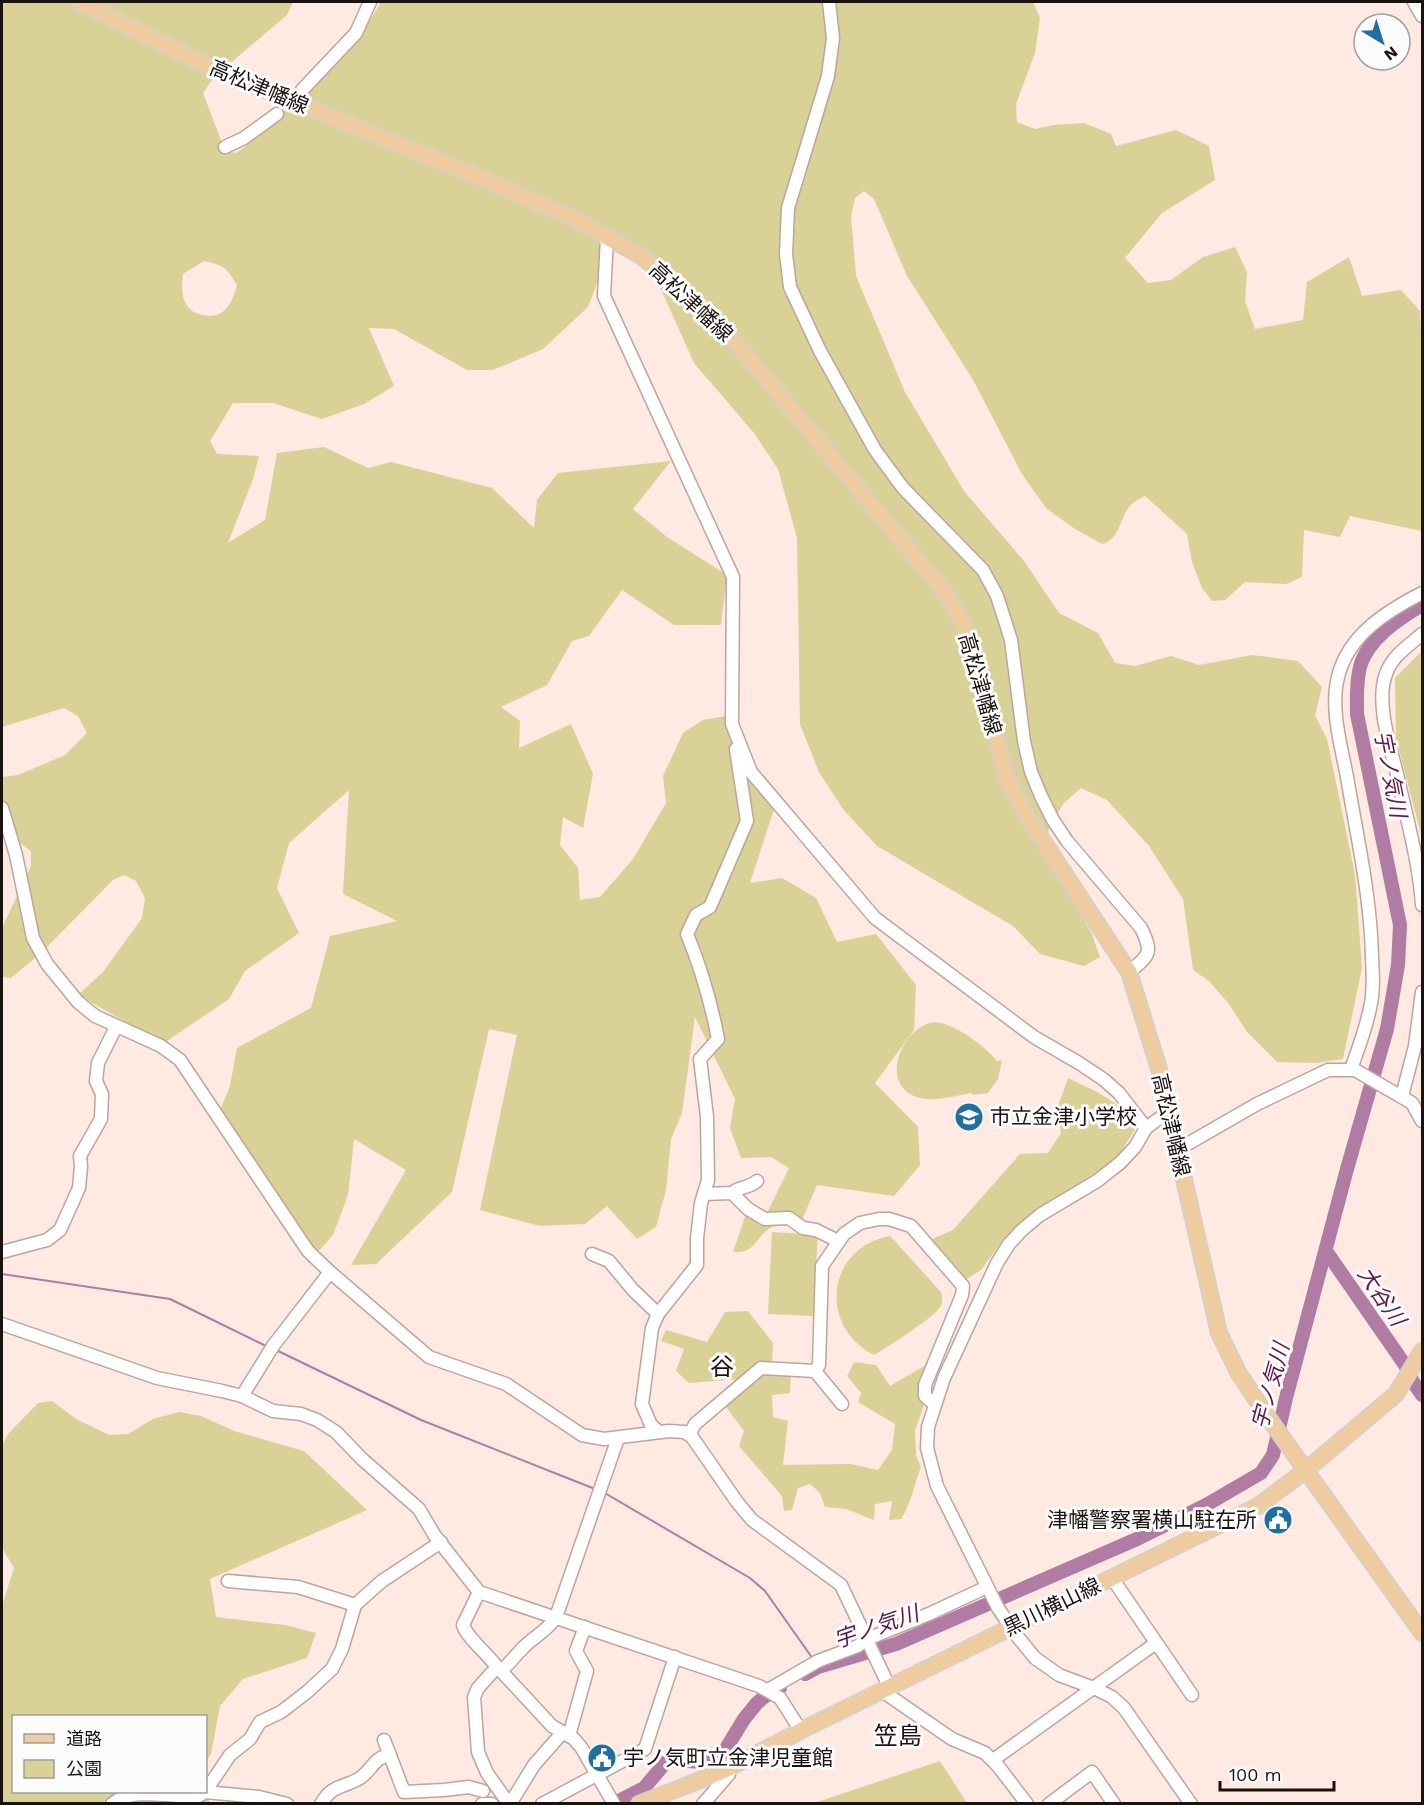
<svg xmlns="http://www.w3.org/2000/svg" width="1424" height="1805" viewBox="0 0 1424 1805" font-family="'Work Sans','Noto Sans JP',sans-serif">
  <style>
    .green { fill: #d9d195; fill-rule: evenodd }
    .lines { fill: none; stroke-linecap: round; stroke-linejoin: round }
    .stream { stroke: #b17ca3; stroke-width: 2 }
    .river { stroke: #b17ca3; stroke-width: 14 }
    .minor-casing { stroke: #bda59d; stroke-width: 15 }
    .major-casing { stroke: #d1d0cf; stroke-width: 18 }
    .minor { stroke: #fff; stroke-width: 12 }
    .major { stroke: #efcba0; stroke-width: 15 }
    .labels { text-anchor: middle; stroke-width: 6; stroke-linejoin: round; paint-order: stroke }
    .street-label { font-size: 21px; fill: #1a120f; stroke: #fbfbfb }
    .poi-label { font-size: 21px; fill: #1a120f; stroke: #fbfbfb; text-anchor: start }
    .water-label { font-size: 22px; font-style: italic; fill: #5a1a4e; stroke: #fbfbfb }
    .quarter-label { font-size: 24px; fill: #1a120f; stroke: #fbfbfb }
  </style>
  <rect width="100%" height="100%" fill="#fee9e3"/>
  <!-- green -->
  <g class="green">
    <path d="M2,2H293L287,15L214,77L203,93L225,151L236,153L250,143L282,114L357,42L381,2H1033L1040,18L1035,53L1016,104L1017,122L1035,129L1054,125L1084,123L1111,134L1116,146L1176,130L1209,146L1215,180L1162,213L1125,258L1148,283L1171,280L1203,257L1235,247L1247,272L1245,301L1255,329L1303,320L1307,282L1349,257L1362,296L1401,290L1420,311L1422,350V531L1350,516L1340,537L1304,530L1302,577L1286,584L1245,582L1225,600L1212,601L1202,588L1192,562L1187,534L1145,496C1138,499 1131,503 1127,510C1119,523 1119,539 1102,544L1072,527L1046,508L1022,474L972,378L907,276L874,199L864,191L855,198L851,216L856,276L905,392L964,491L1024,561L1059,613L1098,633L1115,663L1135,666L1171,656L1199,665L1252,655L1298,661L1322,687L1315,715L1327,739L1355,874L1362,968L1343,1059L1316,1063L1277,1062L1247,1032L1229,1004L1209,981L1193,970L1183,899L1149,846L1107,800L1081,788L1063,804L1048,831L1066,890L1091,932L1100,957L1084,966L1040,954L1013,926L877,846L843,809L819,772L800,724L797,538L778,469L754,433L694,363L643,249L610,229L599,242V278L588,307L543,349L493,370H467L394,329L369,328L394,386L364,404L322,419L273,403H233L210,441L217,454L259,456L253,479L228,543L265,520L277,453L324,447L368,468L391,462L492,488L534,528L537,500L558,473L671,461L633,509L667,537L727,575L721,625H674L622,590L589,636L572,641L547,685L501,707L520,721L519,748L571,724L593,774L583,828L563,817L560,845L578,868L580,900L600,897L633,859L666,803L663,776L683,733L703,720L726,716L775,806L750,883L782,878L816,898L837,942L876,934L916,985L914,1030L875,1083L918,1127L920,1165L894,1196L817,1185L801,1222C793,1223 780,1223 772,1227C755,1236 757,1253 733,1252L747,1211H768L789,1168L771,1157L741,1158L730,1128L735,1099L695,1017L682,1113L671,1139L666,1190L656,1227L637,1239L607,1206L585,1224L540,1226L480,1210L517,1035L489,1029L452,1192L376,1264L351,1265L406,1170L354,1139L348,1195L333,1235L317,1253L220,1110L230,1086L237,1048L311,1008L330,936L397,921L343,894L349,790L289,843L277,888L299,933L245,971L229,999L164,1043L78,995L103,972L142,918L145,898L136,881L124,875L113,880L40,954L11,978L2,977V928L31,866V851L12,837L2,833V777L18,775L65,755L87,733L78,716L64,708L2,727ZM204,261C224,265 227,268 237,285C232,305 222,322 199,314C192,312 188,308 185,302C181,294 182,283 183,274Z"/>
    <polygon points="1422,651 1422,838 1396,738 1395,678"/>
    <path d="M935,1022C955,1024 984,1045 997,1061L1002,1060L998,1079L988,1093L973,1095L972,1093C956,1095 937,1102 921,1098C876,1088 902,1025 935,1022Z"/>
    <polygon points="1068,1078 1099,1093 1127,1111 1136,1128 1116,1159 1031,1215 1000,1244 981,1270 965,1280 932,1239 953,1230 1020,1154 1048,1153 1061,1133 1057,1109"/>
    <polygon points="772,1232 818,1235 813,1316 768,1314"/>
    <path d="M890,1236L941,1292C942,1296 943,1301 941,1306C936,1316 886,1348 874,1355C817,1326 827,1247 890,1236Z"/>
    <path d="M748,1311L773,1343L772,1363L791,1374L790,1393L772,1395L773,1417L788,1421L783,1465L851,1464L878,1470L892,1450L895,1424L858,1402L861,1393L847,1376L854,1362L876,1365L890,1386L926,1365L919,1386L924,1405L915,1431L916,1456L921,1467C914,1484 911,1505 901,1519L889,1520L892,1501L875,1504L874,1520L846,1509L825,1507L820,1493L810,1484L798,1488L792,1510L784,1511L782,1496L739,1446L744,1431L724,1404L740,1379L689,1383L676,1371L684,1349L661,1341L666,1330L707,1342L725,1312Z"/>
    <polygon points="52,1401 76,1419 109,1435 128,1434 153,1419 179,1412 201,1416 234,1431 304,1451 367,1510 210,1579 216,1617 285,1625 316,1633 307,1658 243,1679 220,1706 211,1754 206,1761 206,1716 14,1716 14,1792 204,1792 210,1803 2,1803 2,1606 14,1568 2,1548 2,1446 8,1434 38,1403"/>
    <polygon points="940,1761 967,1803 814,1803"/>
  </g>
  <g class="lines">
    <!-- stream -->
    <g class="stream">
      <polyline points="2,1274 170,1299 268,1347"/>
      <polyline points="276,1350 421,1420 595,1489"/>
      <polyline points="603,1492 750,1578 765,1591 813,1659"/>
    </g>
    <!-- river -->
    <g class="river">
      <polyline points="1326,1251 1405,1365 1413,1382 1422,1395"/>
      <path d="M805,1674L818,1667L896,1644L1137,1539L1206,1505L1261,1473L1273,1455L1286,1398L1347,1169L1387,1029L1398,965L1400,925L1357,714C1357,698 1356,682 1360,667C1367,639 1400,618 1422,605"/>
      <polyline points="613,1804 644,1788 667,1761 675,1760 702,1762 724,1752 744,1719 757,1703 764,1697 780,1688"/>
    </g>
    <!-- minor casing -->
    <g class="minor-casing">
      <g id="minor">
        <path d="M829,2L833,38L828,76L788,208L786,254L790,287L820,351L875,450L903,488L983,570L997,596L1011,640L1024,741L1031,772L1041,796L1053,820L1067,841L1141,928C1153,953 1150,955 1129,972"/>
        <polyline points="1414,2 1422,16"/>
        <polyline points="302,90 356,33 370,2"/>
        <polyline points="225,147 244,138 277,114"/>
        <polyline points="607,237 604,296 733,577 732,724 751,772 875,918 1034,1037 1079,1063 1103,1079 1119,1093 1146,1128"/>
        <path d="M1422,634C1408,646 1392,656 1386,674C1375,703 1391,749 1398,778C1407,820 1419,862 1422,905"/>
        <polyline points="2,808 16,855 33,938 47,964 78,1002 95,1016 161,1046 180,1060 308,1251 330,1272 429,1357 506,1384 582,1435 604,1439 669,1431 684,1432 692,1437 737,1502 752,1520 841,1585 886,1680 888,1695 952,1739 985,1753 998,1766 1027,1804"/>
        <path d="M1351,1069C1358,1049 1366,1029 1370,1008C1374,992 1373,974 1372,958C1371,897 1357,837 1347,777C1341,745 1330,709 1338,677C1348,635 1387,611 1422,593"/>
        <polyline points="1402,1096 1415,1046 1422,992"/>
        <polyline points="1168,1112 1146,1128 1135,1147 1120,1163 1097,1181 1040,1215 1022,1230 1009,1244 997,1263 944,1378 928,1427 927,1448 937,1486 998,1608 1017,1636 1035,1658 1059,1675 1094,1688 1112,1697 1124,1708 1191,1804"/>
        <polyline points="1177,1150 1257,1104 1328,1070 1355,1070 1412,1103 1422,1121"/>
        <polyline points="732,1193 748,1209 765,1219 789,1218 803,1228 816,1230 838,1241"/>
        <path d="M704,1194L732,1193C739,1186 748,1189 757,1181"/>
        <polyline points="2,1252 47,1240 60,1230 79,1188 81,1166 80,1156 101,1119 102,1094 96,1081 98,1063 116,1027"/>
        <polyline points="592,1254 609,1261 633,1290 658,1314"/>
        <polyline points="2,1324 157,1378 222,1391 242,1396 273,1411 301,1414 317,1420 336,1432 362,1459 419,1509 435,1536 479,1592 759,1686 780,1698 801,1731"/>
        <polyline points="815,1371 819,1365 822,1266 844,1234 860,1223 879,1219 889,1219 911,1226 963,1286 962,1295 925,1385 925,1396 934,1404"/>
        <polyline points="242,1396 273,1346 330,1272"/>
        <path d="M659,1432L651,1425L642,1404L652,1328L658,1314L697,1265V1238L701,1203L708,1180L707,1117L700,1059L718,1039C711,1002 701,968 687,934L696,915L710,907L747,821L736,749"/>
        <polyline points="689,1435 695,1424 761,1368 815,1371 842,1404"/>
        <polyline points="1112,1578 1192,1695"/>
        <polyline points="228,1581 298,1587 355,1605"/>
        <path d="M479,1592L463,1625C467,1638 488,1654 497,1667L478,1688L474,1697L478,1752L487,1773L509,1804"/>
        <polyline points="768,1690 818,1661 858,1646 865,1640 929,1614 987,1587"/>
        <polyline points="569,1736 587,1671 576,1651 585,1627"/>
        <polyline points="384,1740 404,1792 444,1790 469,1787 483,1791"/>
        <polyline points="993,1760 1156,1643"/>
        <polyline points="205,1792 259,1797 287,1804"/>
        <path d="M112,1804C132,1787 172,1797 197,1797L205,1792L230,1755L250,1739L260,1722L281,1712L307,1692L332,1669L342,1649L355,1605L382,1581L441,1542"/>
        <path d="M321,1804C332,1784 344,1788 360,1778C373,1769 373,1758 390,1755"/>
        <polyline points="482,1804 492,1804"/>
        <polyline points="510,1804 534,1765 563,1732"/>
        <polyline points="542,1804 645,1749 675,1657"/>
        <path d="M614,1804L581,1747L573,1738L552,1726L501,1671C509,1664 514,1657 521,1650C532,1637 547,1632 556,1617L618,1438"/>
        <polyline points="703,1804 729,1774 728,1769"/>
        <polyline points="1049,1804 1092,1772 1114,1804"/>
      </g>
    </g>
    <!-- major casing -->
    <g class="major-casing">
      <g id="major">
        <polyline points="80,2 212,68 481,178 573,218 641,256 693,298 738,345 947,595 962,621 973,646 1007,779 1028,818 1129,972 1159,1069 1219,1333 1238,1372 1267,1416 1422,1633"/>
        <polyline points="639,1804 723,1771 810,1726 1258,1506 1306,1470 1396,1394 1422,1351"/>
      </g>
    </g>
    <!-- minor -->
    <use href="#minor" class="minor"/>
    <!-- major -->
    <use href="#major" class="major"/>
  </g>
  <!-- icons -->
  <defs>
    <g id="school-disc" transform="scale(1.5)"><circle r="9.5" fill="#206fa1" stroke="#fbfbfb"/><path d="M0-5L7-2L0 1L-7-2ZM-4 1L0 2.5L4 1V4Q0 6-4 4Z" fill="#fff"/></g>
    <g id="civic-disc" transform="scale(1.5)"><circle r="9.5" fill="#206fa1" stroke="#fbfbfb"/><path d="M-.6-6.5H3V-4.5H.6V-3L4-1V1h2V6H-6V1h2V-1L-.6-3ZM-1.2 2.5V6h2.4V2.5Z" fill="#fff"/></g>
  </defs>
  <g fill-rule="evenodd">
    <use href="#school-disc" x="969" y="1117"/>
    <use href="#civic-disc" x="1278" y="1520"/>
    <use href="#civic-disc" x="602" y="1758"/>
  </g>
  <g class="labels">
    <!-- street labels -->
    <g class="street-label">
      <text transform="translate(259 87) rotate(23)" y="7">高松津幡線</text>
      <text transform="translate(691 302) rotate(43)" y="7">高松津幡線</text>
      <text transform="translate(980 684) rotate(74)" y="7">高松津幡線</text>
      <text transform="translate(1171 1125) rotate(77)" y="7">高松津幡線</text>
      <text transform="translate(1052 1607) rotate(-26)" y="7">黒川横山線</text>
    </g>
    <!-- poi labels -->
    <g class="poi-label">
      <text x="990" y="1124">市立金津小学校</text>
      <text x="1257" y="1527" text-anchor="end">津幡警察署横山駐在所</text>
      <text x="623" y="1765">宇ノ気町立金津児童館</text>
    </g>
    <!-- water labels -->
    <g class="water-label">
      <text transform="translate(1391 774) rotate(79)" y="8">宇ノ気川</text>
      <text transform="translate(1382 1296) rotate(56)" y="8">大谷川</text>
      <text transform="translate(1270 1386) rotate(-75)" y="8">宇ノ気川</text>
      <text transform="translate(876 1626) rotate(-19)" y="8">宇ノ気川</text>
    </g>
    <!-- quarter labels -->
    <g class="quarter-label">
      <text x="722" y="1375">谷</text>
      <text x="898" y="1744">笠島</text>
    </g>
  </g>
  <!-- border -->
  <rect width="1424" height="1805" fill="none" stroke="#1a120f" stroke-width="6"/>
  <!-- legend -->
  <rect x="12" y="1715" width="195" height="78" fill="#fbfbfb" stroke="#a19e9d" stroke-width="1.5"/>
  <rect x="24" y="1734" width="30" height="9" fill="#efcba0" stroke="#a19e9d" stroke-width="1.5"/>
  <text x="66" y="1745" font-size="18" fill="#1a120f">道路</text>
  <rect x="24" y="1760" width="30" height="18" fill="#d9d195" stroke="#a19e9d" stroke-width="1.5"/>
  <text x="66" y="1775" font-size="18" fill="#1a120f">公園</text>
  <!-- north arrow -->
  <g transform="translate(1382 42) rotate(142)"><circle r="28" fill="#fbfbfb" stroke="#a19e9d" stroke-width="1.5"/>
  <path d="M0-4.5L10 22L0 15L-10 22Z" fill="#206fa1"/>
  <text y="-9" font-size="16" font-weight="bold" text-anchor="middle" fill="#1a120f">N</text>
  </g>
  <!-- scale -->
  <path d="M1220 1781v9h114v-9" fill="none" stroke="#1a120f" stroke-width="3"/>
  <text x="1229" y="1781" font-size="18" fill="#1a120f" stroke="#fbfbfb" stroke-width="4.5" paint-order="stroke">100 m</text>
</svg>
